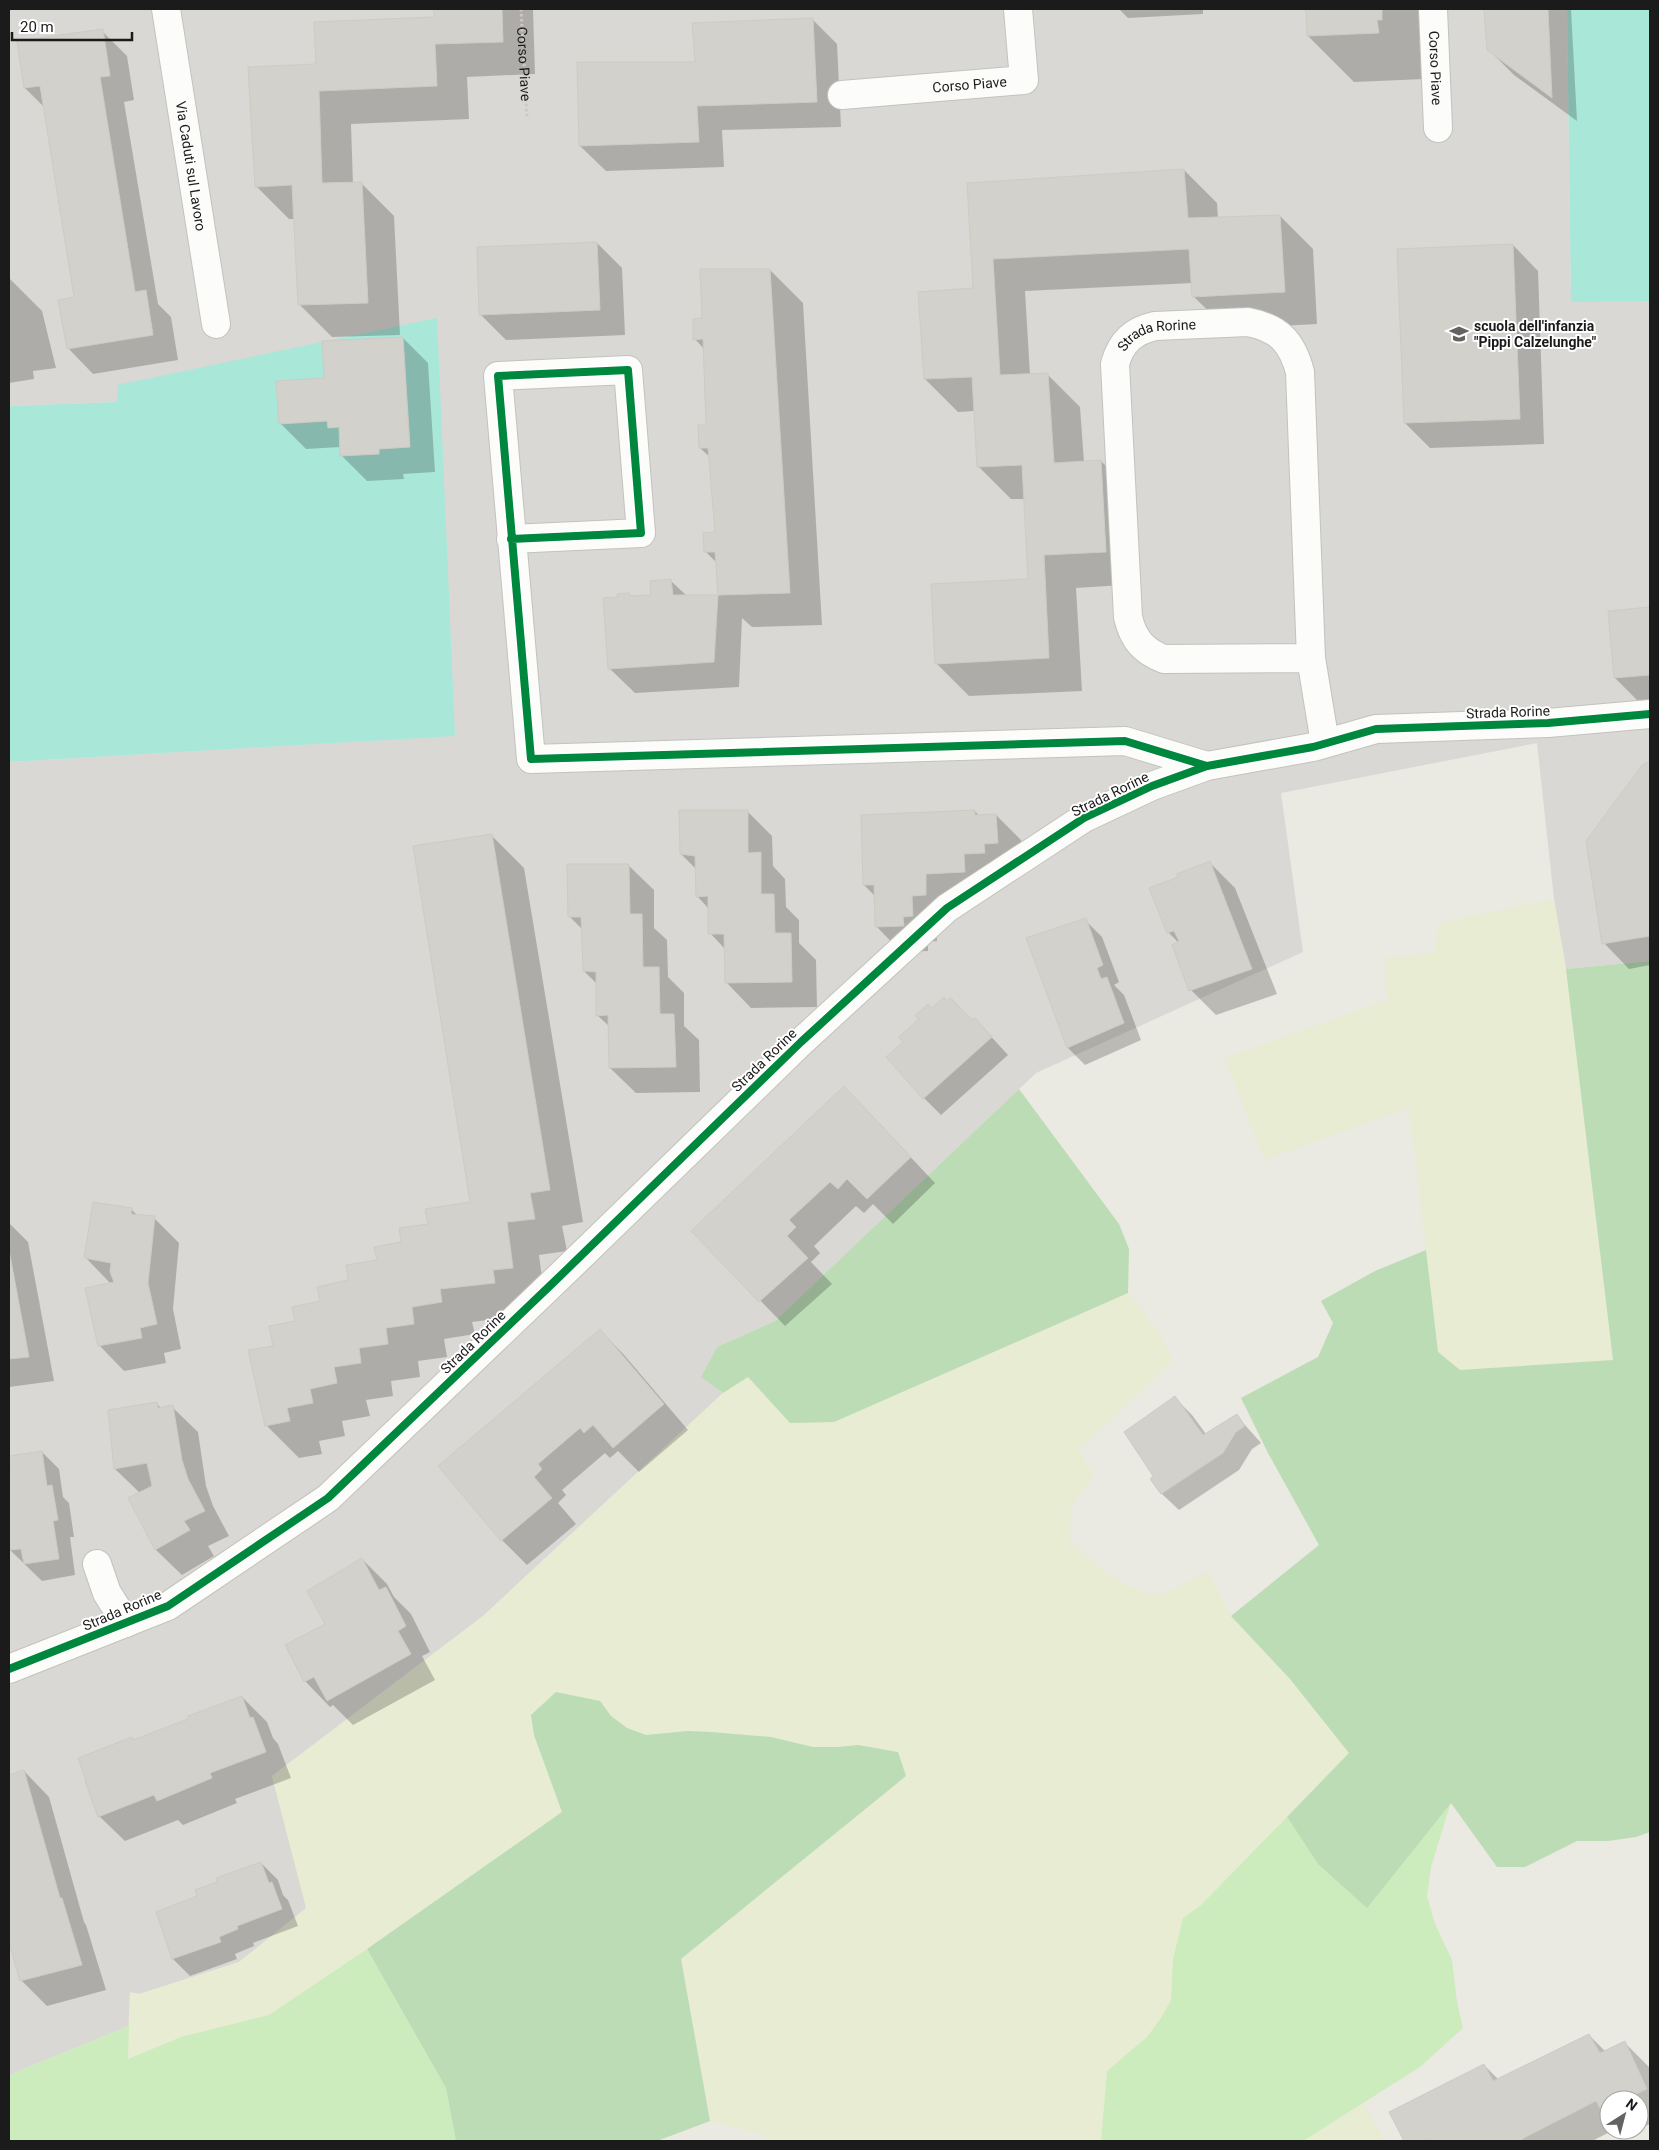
<svg xmlns="http://www.w3.org/2000/svg" width="1659" height="2150" viewBox="0 0 1659 2150" font-family="Roboto,sans-serif">
  <style>
    .residential { fill: #d9d8d4 }
    .farmland { fill: #e7ecd3 }
    .grass { fill: #cdecbd }
    .forest { fill: #bbdcb4 }
    .pitch { fill: #a9e7d9 }
    .shadow { fill: #0003 }
    .building { fill: #d3d1cb; stroke: #cdcbc4 }
    .lines { fill: none; stroke-linecap: round; stroke-linejoin: round }
    .minor-casing { stroke: #c2c2bf; stroke-width: 30 }
    .path { stroke: #d2c6c1; stroke-width: 3; stroke-dasharray: 2.5 2.5; stroke-linecap: butt }
    .minor { stroke: #fcfcfb; stroke-width: 28 }
    .cycleway-casing { stroke: #fff; stroke-width: 11 }
    .cycleway { stroke: #00873e; stroke-width: 8 }
    .labels { text-anchor: middle; stroke-width: 4; stroke-linejoin: round; paint-order: stroke }
    .street-label { font-size: 14px; fill: #1b1b1b; stroke: #fff }
    .poi-label { font-size: 14px; font-weight: bold; fill: #1b1b1b; stroke: #fff; text-anchor: start }
  </style>
  <rect width="100%" height="100%" fill="#eae9e2"/>
  <!-- residential -->
  <polygon class="residential" points="9,9 1567,9 1571,301 1650,301 1650,961 1566,969 1554,899 1537,743 1281,793 1303,952 1036,1073 775,1321 717,1347 701,1377 723,1393 483,1616 272,1776 307,1908 239,1962 139,1994 130,1993 129,2026 9,2075 9,762 447,736 9,516 118,402 9,406"/>
  <!-- farmland -->
  <g class="farmland">
    <polygon points="1554,899 1566,969 1613,1360 1460,1370 1438,1352 1409,1108 1264,1160 1225,1058 1387,1000 1384,958 1434,953 1439,923"/>
    <polygon points="1128,1293 1157,1329 1173,1361 1078,1450 1094,1475 1071,1506 1070,1541 1109,1575 1141,1592 1163,1595 1208,1571 1231,1616 1290,1679 1349,1753 1200,1906 1183,1918 1173,1959 1171,2000 1161,2018 1147,2037 1107,2071 1101,2141 770,2141 765,2135 710,2121 681,1959 906,1775 858,1745 838,1747 813,1747 771,1737 711,1732 688,1731 646,1735 628,1728 611,1716 600,1701 534,1735 562,1812 367,1949 269,2015 181,2037 127,2060 130,1992 140,1994 239,1962 306,1908 272,1776 483,1616 723,1393 748,1377 790,1423 834,1422"/>
    <polygon points="1364,2103 1385,2141 1303,2141"/>
  </g>
  <!-- grass -->
  <g class="grass">
    <polygon points="1451,1802 1431,1867 1427,1896 1435,1924 1452,1960 1457,2002 1463,2028 1420,2067 1303,2141 1101,2141 1107,2071 1147,2037 1161,2018 1171,2000 1173,1959 1183,1918 1200,1906 1287,1817 1318,1864"/>
    <polygon points="367,1949 446,2088 456,2141 9,2141 9,2075 129,2026 128,2059 181,2037 269,2015"/>
  </g>
  <!-- forest -->
  <g class="forest">
    <polygon points="1650,961 1650,1832 1636,1837 1608,1841 1577,1841 1525,1867 1497,1867 1451,1803 1367,1908 1318,1864 1287,1817 1349,1753 1290,1679 1231,1616 1319,1545 1268,1453 1241,1398 1318,1357 1333,1323 1321,1301 1375,1271 1426,1250 1438,1352 1460,1370 1613,1360 1566,969"/>
    <polygon points="1019,1089 1119,1224 1129,1249 1128,1293 834,1422 790,1423 748,1377 723,1393 701,1377 717,1347 775,1321"/>
    <polygon points="556,1692 600,1701 611,1716 627,1728 646,1735 688,1731 711,1732 771,1737 813,1747 838,1747 858,1745 898,1752 906,1776 681,1959 710,2121 657,2141 456,2141 446,2088 367,1949 562,1812 534,1735 531,1715"/>
  </g>
  <!-- pitch -->
  <g class="pitch">
    <polygon points="1567,9 1650,9 1650,301 1571,302"/>
    <polygon points="437,318 455,736 9,762 9,406 117,402 117,385"/>
  </g>
  <!-- shadow -->
  <g class="shadow">
    <polygon points="435,9 533,9 535,74 467,77 469,119 351,124 353,184 361,183 394,216 400,335 332,337 299,304 295,219 289,219 256,186 318,65 436,18"/>
    <polygon points="1119,9 1203,9 1203,14 1128,18"/>
    <polygon points="1307,9 1426,9 1424,79 1354,82 1308,36"/>
    <polygon points="1485,9 1571,9 1577,121 1514,75 1488,49"/>
    <polygon points="812,19 837,44 841,127 722,130 724,167 606,171 580,146 696,63"/>
    <polygon points="102,31 127,56 134,100 124,102 158,304 171,317 178,360 93,374 68,348 75,298 44,107 25,88"/>
    <polygon points="1184,170 1217,203 1218,218 1280,216 1313,249 1317,324 1227,329 1194,297 1193,283 1025,291 1030,375 1047,374 1080,407 1084,462 1101,461 1133,494 1138,584 1076,588 1082,691 969,696 936,663 1029,581 1025,499 1011,499 978,466 975,411 958,412 925,379 974,290 968,184"/>
    <polygon points="597,243 622,268 625,335 506,340 481,315"/>
    <polygon points="1513,245 1538,271 1544,444 1430,448 1405,423"/>
    <polygon points="770,270 803,303 822,625 752,627 742,618 739,687 635,693 609,668 619,598 629,594 632,597 652,596 671,581 687,596 719,596 717,563 705,551 717,533 711,458 700,448 708,426 704,349 695,339 704,319"/>
    <polygon points="9,278 42,311 56,368 33,371 34,379 9,383"/>
    <polygon points="403,338 428,363 435,472 403,474 404,479 367,481 342,456 341,447 306,449 280,423 326,379"/>
    <polygon points="1650,608 1650,710 1648,711 1615,678 1609,612"/>
    <polygon points="1650,764 1650,965 1629,969 1604,943 1643,765"/>
    <polygon points="747,811 772,836 773,866 785,879 786,907 799,920 799,943 816,960 817,1007 751,1008 726,982 725,949 710,933 709,909 697,896 697,870 681,854"/>
    <polygon points="975,811 979,816 996,815 1021,840 1022,868 989,879 990,897 950,899 936,921 937,941 928,942 928,951 901,952 876,926 875,896 864,885"/>
    <polygon points="491,835 524,868 583,1222 562,1226 567,1251 539,1255 545,1300 527,1315 472,1322 475,1334 444,1339 447,1357 418,1361 420,1377 391,1381 393,1396 366,1400 370,1416 342,1421 345,1436 319,1441 322,1454 299,1458 266,1425 275,1347 296,1322 350,1281 429,1225 472,1203"/>
    <polygon points="1210,863 1235,888 1277,994 1216,1015 1191,990 1179,943 1168,932 1180,877"/>
    <polygon points="628,865 654,890 654,928 667,940 668,977 684,993 684,1026 699,1040 700,1092 636,1093 610,1068 610,1027 597,1015 597,984 584,971 583,930 570,917"/>
    <polygon points="1085,920 1102,937 1119,982 1114,985 1124,995 1141,1040 1085,1065 1068,1048 1028,939"/>
    <polygon points="932,1009 972,1022 975,1019 1008,1055 941,1115 924,1098 905,1042"/>
    <polygon points="869,1113 935,1183 893,1224 873,1204 864,1213 856,1206 814,1246 820,1253 811,1262 832,1284 785,1326 693,1231"/>
    <polygon points="131,1209 138,1216 154,1218 179,1243 173,1309 181,1349 164,1353 166,1363 124,1371 99,1345 111,1284 86,1258"/>
    <polygon points="9,1223 28,1242 54,1381 9,1387"/>
    <polygon points="600,1330 625,1356 688,1430 639,1472 618,1451 610,1458 605,1453 562,1490 566,1495 558,1503 576,1524 527,1565 502,1540"/>
    <polygon points="1175,1398 1192,1415 1206,1434 1237,1416 1261,1443 1252,1449 1239,1470 1179,1510 1162,1494 1155,1476"/>
    <polygon points="156,1403 161,1408 172,1407 198,1432 206,1486 213,1506 229,1536 208,1546 214,1556 182,1575 156,1550 130,1498 140,1493 115,1469"/>
    <polygon points="42,1452 59,1469 63,1497 69,1503 74,1537 70,1537 75,1575 42,1581 10,1550 9,1542 9,1472 12,1472 9,1457"/>
    <polygon points="362,1559 387,1584 394,1597 411,1614 430,1652 422,1656 435,1680 353,1725 333,1705 330,1707 305,1681 326,1624"/>
    <polygon points="242,1697 267,1722 273,1738 278,1744 291,1778 235,1799 237,1803 183,1825 178,1820 125,1841 99,1816 132,1739 134,1741"/>
    <polygon points="24,1771 49,1797 84,1922 86,1925 106,1990 47,2006 21,1980 9,1938 9,1777"/>
    <polygon points="261,1863 278,1880 283,1895 288,1900 298,1926 253,1943 254,1946 235,1954 237,1959 190,1976 173,1959 157,1913 199,1897 219,1882"/>
    <polygon points="1589,2035 1606,2052 1625,2043 1650,2068 1650,2124 1639,2129 1639,2100 1609,2100 1609,2130 1614,2130 1592,2141 1405,2141 1390,2113 1484,2065 1499,2080"/>
    <polygon points="1622,2130 1637,2130 1627,2135"/>
  </g>
  <!-- building -->
  <g class="building">
    <polygon points="434,9 502,9 503,42 435,44 437,86 319,91 322,183 362,182 368,303 298,305 292,185 255,187 248,67 316,64 314,22 434,17"/>
    <polygon points="1306,9 1382,9 1382,20 1377,20 1379,33 1307,36"/>
    <polygon points="1484,9 1548,9 1552,98 1487,50"/>
    <polygon points="813,18 817,102 697,106 699,142 579,146 577,62 695,62 692,23"/>
    <polygon points="103,29 110,76 100,77 135,292 146,290 153,335 67,349 58,300 74,297 40,86 24,88 17,41"/>
    <polygon points="1184,169 1188,218 1280,215 1285,292 1192,297 1189,249 993,259 1000,375 1048,373 1054,463 1101,460 1106,552 1044,555 1049,658 935,664 931,584 1028,579 1022,465 977,467 972,377 924,379 918,292 973,288 967,183"/>
    <polygon points="597,242 600,310 479,315 477,247"/>
    <polygon points="1513,244 1520,419 1404,423 1397,249"/>
    <polygon points="700,269 770,269 790,593 718,595 715,552 704,552 703,533 715,532 708,448 699,448 698,425 706,425 703,339 693,340 693,319 702,318"/>
    <polygon points="403,337 410,447 379,449 379,454 340,456 339,427 328,428 327,421 279,424 276,381 324,378 322,341"/>
    <polygon points="671,579 673,595 718,595 714,662 608,669 603,598 618,597 617,594 629,593 630,596 651,595 650,581"/>
    <polygon points="1650,607 1650,675 1614,678 1608,611"/>
    <polygon points="1650,762 1650,936 1602,944 1586,841 1643,764"/>
    <polygon points="679,810 748,810 748,853 761,852 761,894 774,894 775,933 791,933 792,982 725,983 724,934 708,934 708,896 696,897 695,856 680,854"/>
    <polygon points="975,810 975,815 996,814 998,843 984,844 985,853 964,854 965,872 926,874 926,895 912,896 913,916 903,917 904,926 875,927 874,885 863,885 861,815"/>
    <polygon points="492,834 550,1190 530,1193 535,1219 507,1222 513,1268 493,1270 495,1283 440,1289 442,1302 412,1307 414,1324 386,1328 388,1344 359,1348 361,1363 334,1367 337,1383 310,1389 313,1403 287,1408 290,1421 265,1426 248,1350 273,1346 269,1326 295,1321 292,1307 320,1301 317,1287 348,1280 346,1265 377,1260 374,1247 401,1242 399,1228 428,1224 425,1209 470,1202 413,846"/>
    <polygon points="1210,861 1252,969 1189,991 1172,945 1179,941 1174,931 1167,933 1149,888 1178,877 1177,874"/>
    <polygon points="567,864 629,864 630,914 642,914 643,967 659,967 660,1014 674,1014 676,1067 609,1068 608,1015 596,1016 596,972 583,971 581,917 568,917"/>
    <polygon points="1086,918 1103,965 1097,968 1101,979 1107,977 1124,1023 1067,1048 1026,938"/>
    <polygon points="944,997 947,1001 951,998 972,1020 975,1018 992,1037 923,1099 886,1057 903,1042 899,1037 919,1019 915,1016 928,1004 932,1008"/>
    <polygon points="844,1086 911,1157 867,1199 847,1179 838,1189 830,1182 789,1220 796,1227 787,1236 808,1258 759,1302 691,1231"/>
    <polygon points="93,1202 132,1208 131,1214 155,1216 148,1283 157,1324 140,1328 142,1338 98,1346 85,1288 114,1282 110,1272 111,1263 84,1258"/>
    <polygon points="9,1250 29,1357 9,1359"/>
    <polygon points="600,1329 664,1404 613,1448 593,1425 584,1433 580,1428 538,1464 542,1469 534,1477 552,1498 501,1541 438,1466"/>
    <polygon points="1175,1396 1203,1435 1237,1414 1245,1426 1236,1432 1223,1453 1161,1494 1150,1479 1153,1476 1124,1432"/>
    <polygon points="157,1402 158,1408 173,1405 182,1460 188,1479 205,1511 184,1521 190,1530 155,1550 128,1498 152,1486 147,1463 114,1469 108,1410"/>
    <polygon points="42,1451 47,1486 52,1485 58,1520 53,1521 59,1559 24,1564 21,1549 9,1550 9,1471 10,1470 9,1456"/>
    <polygon points="362,1558 379,1590 386,1587 406,1626 398,1631 411,1654 327,1701 314,1677 304,1682 285,1645 325,1624 307,1591"/>
    <polygon points="242,1696 250,1718 253,1717 266,1752 210,1773 212,1778 157,1801 154,1795 98,1817 85,1781 86,1781 78,1758 132,1737 133,1740 188,1719 188,1716"/>
    <polygon points="24,1770 60,1898 62,1898 82,1965 20,1981 9,1942 9,1775"/>
    <polygon points="261,1862 269,1883 272,1882 282,1909 237,1926 238,1929 219,1937 221,1942 172,1959 156,1912 197,1896 195,1890 217,1882 216,1878"/>
    <polygon points="1589,2034 1600,2053 1625,2041 1647,2089 1623,2100 1609,2100 1609,2107 1601,2110 1596,2101 1522,2139 1523,2141 1431,2141 1430,2139 1426,2141 1404,2141 1389,2112 1484,2064 1493,2081"/>
  </g>
  <g class="lines">
    <!-- minor casing -->
    <g class="minor-casing">
      <g id="minor">
        <path id="s2" d="M166,9L216,324"/>
        <path id="s3" d="M1433,9L1438,128"/>
        <path id="s4" d="M842,95L1024,80L1018,9"/>
        <polyline points="511,539 641,533 628,370 498,376 531,759 1125,741 1207,766"/>
        <path id="s5" d="M1311,658L1164,659C1143,651 1133,639 1128,617L1115,364C1121,342 1133,331 1155,326L1248,322C1279,328 1292,342 1300,372L1311,658L1325,743"/>
        <polyline points="97,1564 107,1593 126,1623"/>
        <polyline points="9,1669 168,1606 328,1498 557,1279 801,1042 947,908 1084,818 1152,786 1207,766 1313,747 1376,729 1548,723 1650,714"/>
      </g>
    </g>
    <!-- path -->
    <path class="path" id="s1" d="M521,9L527,118"/>
    <!-- minor -->
    <use href="#minor" class="minor"/>
    <!-- cycleway casing -->
    <g class="cycleway-casing">
      <g id="cycleway">
        <polyline points="511,539 641,533 628,370 498,376 531,759 1125,741 1207,766"/>
        <polyline points="9,1669 168,1606 328,1498 557,1279 801,1042 947,908 1084,818 1152,786 1207,766 1313,747 1376,729 1548,723 1650,714"/>
      </g>
    </g>
    <!-- cycleway -->
    <use href="#cycleway" class="cycleway"/>
  </g>
  <!-- icons -->
  <defs>
    <g id="school-bare" transform="scale(1.5)"><path d="M0-5L7-2L0 1L-7-2ZM-4 1L0 2.5L4 1V4Q0 6-4 4Z" fill="#636361" stroke="#fff" stroke-width="2.5" paint-order="stroke"/></g>
  </defs>
  <g fill-rule="evenodd">
    <use href="#school-bare" x="1459" y="334"/>
  </g>
  <g class="labels">
    <!-- street labels -->
    <g class="street-label">
      <text dy="5" stroke="none"><textPath href="#s1" startOffset="55">Corso Piave</textPath></text>
      <text dy="5" stroke="none"><textPath href="#s3" startOffset="59">Corso Piave</textPath></text>
      <text dy="5" stroke="none"><textPath href="#s4" startOffset="128">Corso Piave</textPath></text>
      <text dy="5" stroke="none"><textPath href="#s2" startOffset="159">Via Caduti sul Lavoro</textPath></text>
      <text dy="5" stroke="none"><textPath href="#s5" startOffset="516">Strada Rorine</textPath></text>
      <text transform="translate(1508 712) rotate(-2)" y="5">Strada Rorine</text>
      <text transform="translate(1110 794) rotate(-26)" y="5">Strada Rorine</text>
      <text transform="translate(764 1060) rotate(-44)" y="5">Strada Rorine</text>
      <text transform="translate(473 1342) rotate(-44)" y="5">Strada Rorine</text>
      <text transform="translate(122 1610) rotate(-23)" y="5">Strada Rorine</text>
    </g>
    <!-- poi labels -->
    <g class="poi-label">
      <text x="1474" y="331">scuola dell'infanzia<tspan x="1474" dy="16">"Pippi Calzelunghe"</tspan></text>
    </g>
  </g>
  <!-- border -->
  <rect width="1659" height="2150" fill="none" stroke="#1b1b1b" stroke-width="20"/>
  <!-- north arrow -->
  <g transform="translate(1624 2115) rotate(36)"><circle r="24" fill="#ffffff" stroke="#a4a4a4"/>
  <path d="M0-4L9 19L0 12L-9 19Z" fill="#636361"/>
  <text y="-8" font-size="14" font-weight="bold" text-anchor="middle" fill="#1b1b1b">N</text>
  </g>
  <!-- scale -->
  <path d="M12 32v8h120v-8" fill="none" stroke="#1b1b1b" stroke-width="2.5"/>
  <text x="20" y="32" font-size="15" fill="#1b1b1b" stroke="#ffffff" stroke-width="4" paint-order="stroke">20 m</text>
</svg>
